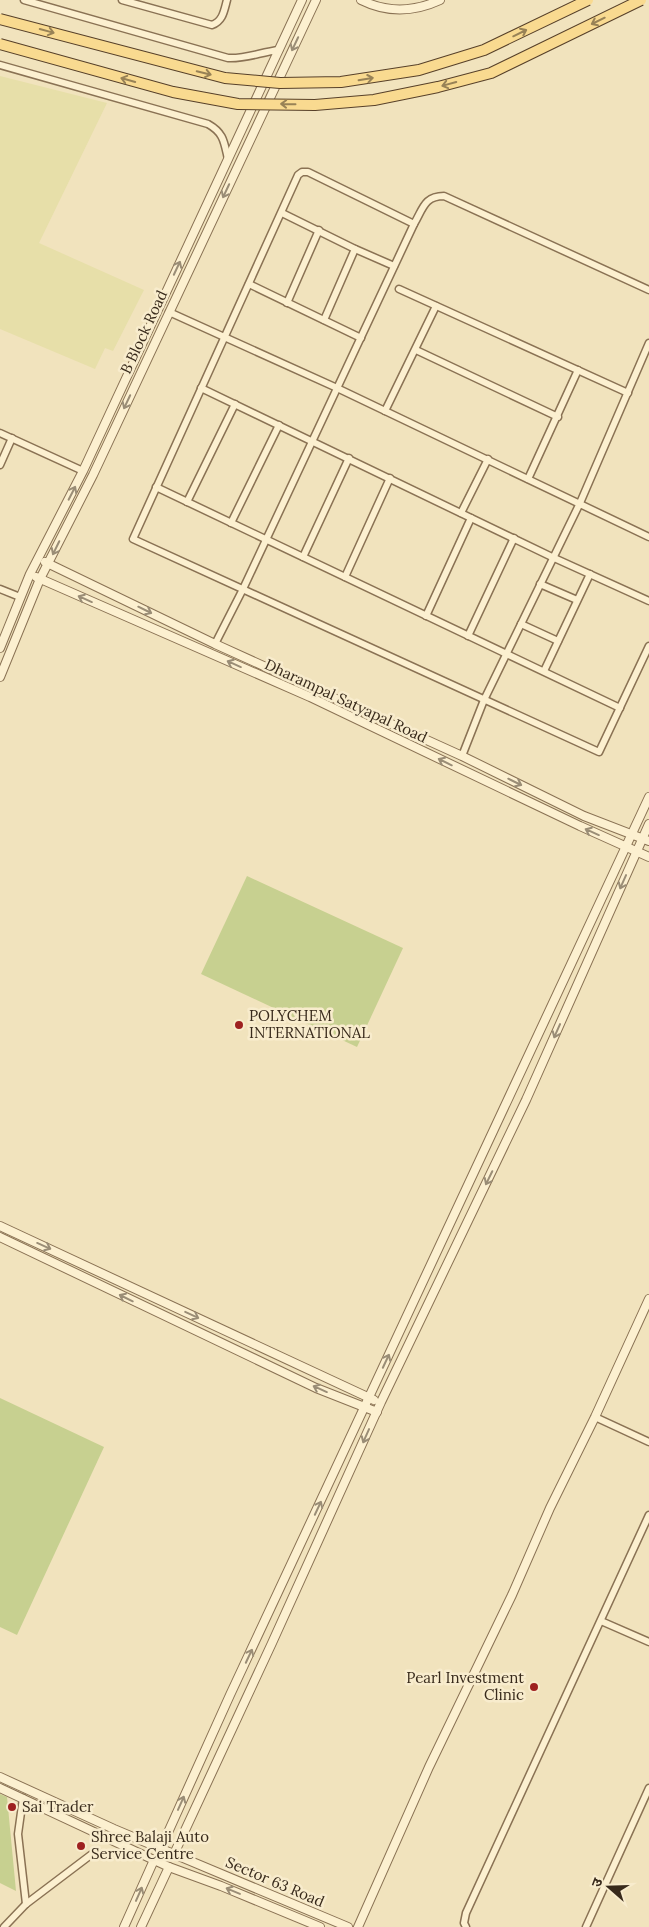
<svg xmlns="http://www.w3.org/2000/svg" width="649" height="1927" viewBox="0 0 649 1927" font-family="Lora,'Noto Sans Devanagari',serif">
  <style>
    .farmland { fill: #e7dfa9 }
    .green { fill: #c7d090 }
    .lines { fill: none; stroke-linecap: round; stroke-linejoin: round }
    .minor-casing { stroke: #8a7254; stroke-width: 9 }
    .tertiary-casing { stroke: #8a7254; stroke-width: 10 }
    .minor { stroke: #fcf0d0; stroke-width: 6 }
    .tertiary { stroke: #fcf0d0; stroke-width: 8 }
    .primary-bridge-casing { stroke: #574029; stroke-width: 12; stroke-linecap: butt }
    .primary-bridge { stroke: #f9da90; stroke-width: 10 }
    .oneway { stroke: #988256 }
    .oneway2 { stroke: #9a8d76 }
    .poi-dot { fill: #9e2120; stroke: #f8eccd; stroke-width: 2 }
    .labels { text-anchor: middle; stroke-width: 5; stroke-linejoin: round; paint-order: stroke }
    .street-label { font-size: 15px; fill: #382a1b; stroke: #f8eccd }
    .poi-label { font-size: 15px; fill: #382a1b; stroke: #f8eccd; text-anchor: start }
  </style>
  <rect width="100%" height="100%" fill="#f1e3bd"/>
  <!-- farmland -->
  <polygon class="farmland" points="0,76 107,103 39,243 144,290 113,351 105,348 95,369 0,329"/>
  <!-- green -->
  <g class="green">
    <polygon points="247,876 403,948 357,1047 201,974"/>
    <polygon points="0,1398 104,1447 17,1635 0,1627"/>
    <polygon points="0,1794 7,1797 16,1891 0,1883"/>
  </g>
  <g class="lines">
    <!-- minor casing -->
    <g class="minor-casing">
      <g id="minor">
        <path d="M24,0L228,58C246,59 261,52 279,50"/>
        <path d="M122,0L212,25C223,21 224,11 227,0"/>
        <path d="M0,65L208,124C224,133 224,142 228,159"/>
        <polyline points="282,213 355,249 394,266"/>
        <polyline points="414,224 308,172 302,172 298,175 133,539 599,752 649,646"/>
        <polyline points="249,284 361,338"/>
        <polyline points="399,289 628,393"/>
        <polyline points="287,303 319,230"/>
        <polyline points="169,312 337,388 649,537"/>
        <polyline points="324,320 355,249"/>
        <polyline points="416,350 558,417"/>
        <polyline points="201,388 552,557 649,601"/>
        <polyline points="385,411 436,306"/>
        <polyline points="0,433 83,471"/>
        <polyline points="0,465 12,438"/>
        <polyline points="528,479 578,370"/>
        <polyline points="156,487 620,708"/>
        <polyline points="187,502 235,404"/>
        <polyline points="461,513 488,459"/>
        <polyline points="231,523 279,425"/>
        <polyline points="303,557 349,458"/>
        <polyline points="345,577 390,478"/>
        <polyline points="540,584 577,600"/>
        <polyline points="0,589 20,597"/>
        <polyline points="426,616 471,518"/>
        <polyline points="521,624 558,641"/>
        <polyline points="468,636 514,538"/>
        <path d="M215,644L243,589L414,224C423,209 424,196 444,196L649,290"/>
        <polyline points="544,671 590,574"/>
        <polyline points="462,756 484,700 580,503 649,343"/>
        <polyline points="595,1417 649,1442"/>
        <polyline points="601,1621 649,1642"/>
        <polyline points="23,1798 18,1834 26,1904"/>
        <polyline points="4,1927 26,1904 96,1851"/>
        <polyline points="466,1927 464,1923 466,1913 649,1515"/>
        <polyline points="586,1927 649,1788"/>
      </g>
    </g>
    <!-- tertiary casing -->
    <g class="tertiary-casing">
      <g id="tertiary">
        <path d="M361,0C387,13 414,12 440,0"/>
        <polyline points="45,562 215,644 462,756 584,816 649,841"/>
        <polyline points="36,577 310,697 580,826 649,857"/>
        <polyline points="0,648 30,574 83,471 302,0"/>
        <polyline points="0,677 40,579 93,475 316,0"/>
        <polyline points="0,1226 374,1400"/>
        <polyline points="0,1237 316,1388 377,1412"/>
        <polyline points="0,1777 114,1829 348,1927"/>
        <polyline points="0,1788 169,1867 221,1886 320,1927"/>
        <polyline points="161,1848 230,1695 649,797"/>
        <polyline points="174,1854 272,1643 381,1402 526,1100 649,824"/>
        <polyline points="124,1927 154,1860"/>
        <polyline points="141,1927 169,1867"/>
        <polyline points="358,1927 429,1767 512,1595 550,1508 595,1417 649,1299"/>
      </g>
    </g>
    <!-- minor -->
    <use href="#minor" class="minor"/>
    <!-- tertiary -->
    <use href="#tertiary" class="tertiary"/>
    <!-- primary-bridge casing -->
    <g class="primary-bridge-casing">
      <g id="primary-bridge">
        <polyline points="0,19 225,78 280,83 341,82 419,70 484,50 588,0"/>
        <polyline points="0,44 173,92 238,104 315,105 374,100 438,87 491,73 641,0"/>
      </g>
    </g>
    <!-- primary-bridge -->
    <use href="#primary-bridge" class="primary-bridge"/>
  </g>
  <!-- one-way arrows -->
  <defs><path id="oneway-shaft" d="M-6 0H5M1.5-3L5.5 0L1.5 3" fill="none" stroke-width="1.6" stroke-linecap="round" stroke-linejoin="round" transform="scale(1.25)"/></defs>
  <g class="oneway">
    <use href="#oneway-shaft" transform="translate(598 21) rotate(154)"/>
    <use href="#oneway-shaft" transform="translate(47 31) rotate(15)"/>
    <use href="#oneway-shaft" transform="translate(520 33) rotate(-26)"/>
    <use href="#oneway-shaft" transform="translate(204 73) rotate(14)"/>
    <use href="#oneway-shaft" transform="translate(366 79) rotate(-9)"/>
    <use href="#oneway-shaft" transform="translate(128 80) rotate(-164)"/>
    <use href="#oneway-shaft" transform="translate(449 84) rotate(165)"/>
    <use href="#oneway-shaft" transform="translate(288 104) rotate(-179)"/>
  </g>
  <g class="oneway2">
    <use href="#oneway-shaft" transform="translate(295 44) rotate(115)"/>
    <use href="#oneway-shaft" transform="translate(226 191) rotate(115)"/>
    <use href="#oneway-shaft" transform="translate(177 268) rotate(-65)"/>
    <use href="#oneway-shaft" transform="translate(127 402) rotate(115)"/>
    <use href="#oneway-shaft" transform="translate(72 493) rotate(-63)"/>
    <use href="#oneway-shaft" transform="translate(56 548) rotate(116)"/>
    <use href="#oneway-shaft" transform="translate(85 599) rotate(-156)"/>
    <use href="#oneway-shaft" transform="translate(145 610) rotate(26)"/>
    <use href="#oneway-shaft" transform="translate(234 664) rotate(-156)"/>
    <use href="#oneway-shaft" transform="translate(445 762) rotate(-154)"/>
    <use href="#oneway-shaft" transform="translate(515 782) rotate(26)"/>
    <use href="#oneway-shaft" transform="translate(592 832) rotate(-156)"/>
    <use href="#oneway-shaft" transform="translate(623 882) rotate(114)"/>
    <use href="#oneway-shaft" transform="translate(557 1031) rotate(114)"/>
    <use href="#oneway-shaft" transform="translate(489 1178) rotate(116)"/>
    <use href="#oneway-shaft" transform="translate(44 1246) rotate(24)"/>
    <use href="#oneway-shaft" transform="translate(126 1298) rotate(-154)"/>
    <use href="#oneway-shaft" transform="translate(192 1315) rotate(25)"/>
    <use href="#oneway-shaft" transform="translate(386 1361) rotate(-65)"/>
    <use href="#oneway-shaft" transform="translate(320 1389) rotate(-156)"/>
    <use href="#oneway-shaft" transform="translate(366 1436) rotate(114)"/>
    <use href="#oneway-shaft" transform="translate(318 1508) rotate(-65)"/>
    <use href="#oneway-shaft" transform="translate(249 1656) rotate(-65)"/>
    <use href="#oneway-shaft" transform="translate(181 1803) rotate(-66)"/>
    <use href="#oneway-shaft" transform="translate(233 1891) rotate(-157)"/>
    <use href="#oneway-shaft" transform="translate(139 1894) rotate(-66)"/>
  </g>
  <!-- markers -->
  <g class="poi-dot">
    <circle cx="239" cy="1025" r="5"/>
    <circle cx="534" cy="1687" r="5"/>
    <circle cx="12" cy="1807" r="5"/>
    <circle cx="81" cy="1846" r="5"/>
  </g>
  <g class="labels">
    <!-- street labels -->
    <g class="street-label">
      <text transform="translate(144 332) rotate(-65)" y="5">B Block Road</text>
      <text transform="translate(346 701) rotate(25)" y="5">Dharampal Satyapal Road</text>
      <text transform="translate(275 1882) rotate(23)" y="5">Sector 63 Road</text>
    </g>
    <!-- poi labels -->
    <g class="poi-label">
      <text x="249" y="1021">POLYCHEM<tspan x="249" dy="17">INTERNATIONAL</tspan></text>
      <text x="524" y="1683" text-anchor="end">Pearl Investment<tspan x="524" dy="17">Clinic</tspan></text>
      <text x="22" y="1812">Sai Trader</text>
      <text x="91" y="1842">Shree Balaji Auto<tspan x="91" dy="17">Service Centre</tspan></text>
    </g>
  </g>
  <!-- north arrow -->
  <g transform="translate(609 1887) rotate(290)" stroke="#f8eccd" stroke-width="4" paint-order="stroke">
  <path d="M0-4L9 19L0 12L-9 19Z" fill="#382a1b"/>
  <text y="-8" font-size="14" font-weight="bold" text-anchor="middle" fill="#382a1b">उ</text>
  </g>
</svg>
